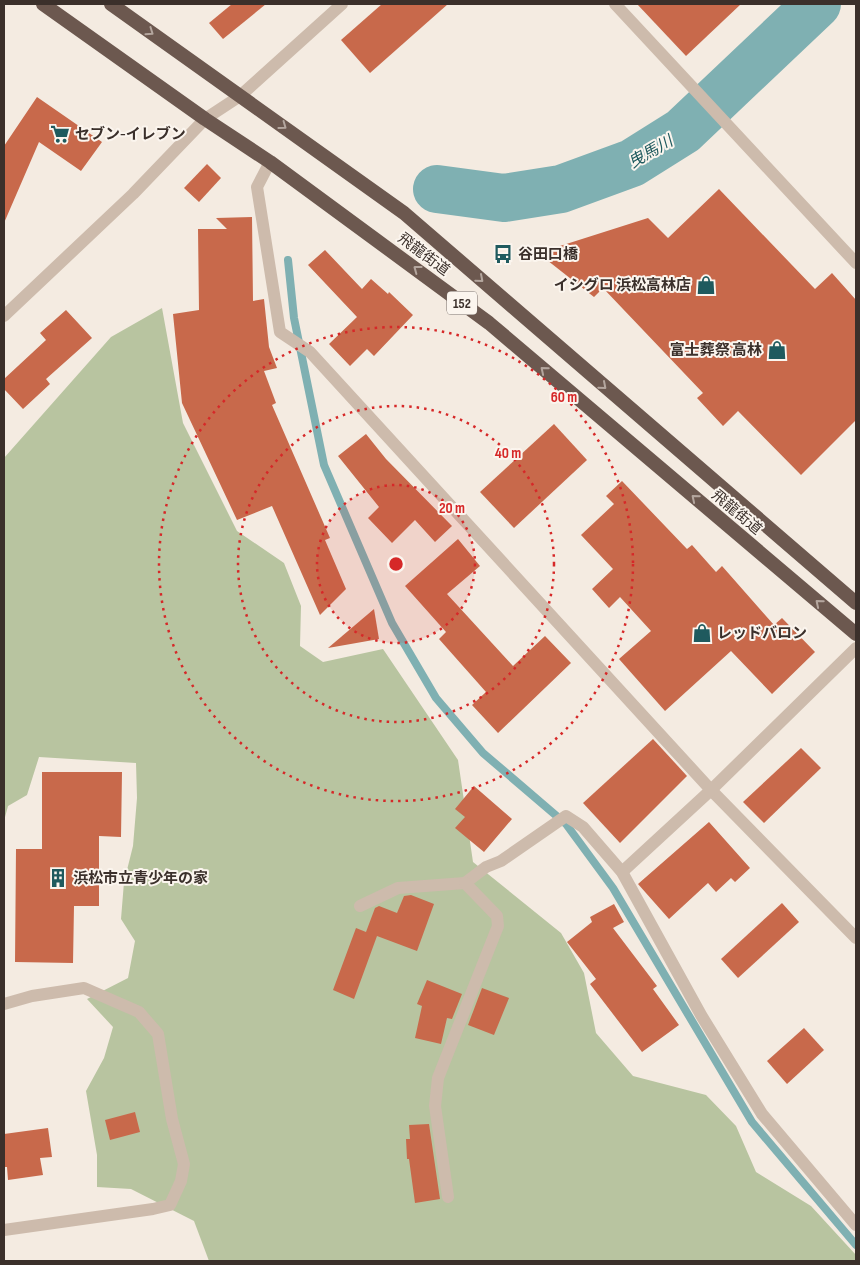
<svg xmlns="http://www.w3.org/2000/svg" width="860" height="1265" viewBox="0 0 860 1265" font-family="'Sofia Sans Condensed','Noto Sans JP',sans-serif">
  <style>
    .green { fill: #b8c4a0 }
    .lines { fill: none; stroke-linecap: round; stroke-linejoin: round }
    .stream { stroke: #7fb0b2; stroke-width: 8 }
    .river { stroke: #7fb0b2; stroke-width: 48 }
    .building { fill: #c8694b }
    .minor { stroke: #cdbbac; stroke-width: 12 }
    .tertiary { stroke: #cdbbac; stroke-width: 12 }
    .trunk { stroke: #6c584f; stroke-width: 14 }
    .oneway { stroke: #b4a69e }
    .ring { fill: none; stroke: #d62828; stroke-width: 2.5; stroke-dasharray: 2.5 5 }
    .labels { text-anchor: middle; stroke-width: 4; stroke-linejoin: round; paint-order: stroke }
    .shield { fill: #fbf5ee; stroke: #756b66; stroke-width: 1 }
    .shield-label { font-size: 14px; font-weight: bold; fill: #3b302b }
    .poi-label { font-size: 15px; font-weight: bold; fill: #3b302b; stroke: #fbf5ee; text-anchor: start }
    .street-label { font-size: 15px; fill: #3b302b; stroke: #fbf5ee }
    .water-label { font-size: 16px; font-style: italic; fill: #1f5a5e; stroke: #fbf5ee }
    .centre { fill: #d62828; stroke: #fbf5ee; stroke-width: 2.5 }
    .ring-label { font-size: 15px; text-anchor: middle; font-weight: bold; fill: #d62828; stroke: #fbf5ee; stroke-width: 4; stroke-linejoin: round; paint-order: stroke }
  </style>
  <rect width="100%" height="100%" fill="#f4ebe1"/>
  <!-- green -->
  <polygon class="green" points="162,308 183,423 237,531 284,563 301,606 300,646 323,662 383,649 458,760 473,862 561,933 584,973 596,1033 633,1076 706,1095 736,1126 756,1172 811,1206 856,1255 856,1261 209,1261 194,1221 131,1189 97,1187 97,1155 86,1091 104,1058 113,1027 87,999 128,978 135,941 121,919 124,882 133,846 137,798 136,763 39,757 27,795 8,806 4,821 4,458 111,337"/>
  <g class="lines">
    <!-- stream -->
    <polyline class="stream" points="288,260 294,318 324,465 392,623 436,698 483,753 566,824 613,888 752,1122 856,1245"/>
    <!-- river -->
    <polyline class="river" points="437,189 504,198 561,189 632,163 683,131 817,4"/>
  </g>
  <!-- building -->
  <g class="building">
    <polygon points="232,4 266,4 223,39 209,23"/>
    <polygon points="382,4 448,4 370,73 341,40"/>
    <polygon points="637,4 741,4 686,56"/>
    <polygon points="37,97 102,142 81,171 39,142 4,223 4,146"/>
    <polygon points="207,164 221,178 199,202 184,188"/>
    <polygon points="719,189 815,289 832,273 856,300 856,420 801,475 738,411 723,426 697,398 703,393 603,288 594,297 538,253 648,218 668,238"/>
    <polygon points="252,217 253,301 264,299 269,347 277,368 264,371 276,403 272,405 330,538 325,540 346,589 320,615 272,506 237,520 182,403 173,314 199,310 198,229 227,229 216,218"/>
    <polygon points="325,250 362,289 371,279 388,294 389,292 413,315 374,356 367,349 350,366 329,344 357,317 308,265"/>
    <polygon points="66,310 92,338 46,379 50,384 23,409 4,389 4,379 46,340 40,333"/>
    <polygon points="554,424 587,460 514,528 480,492"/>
    <polygon points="366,434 386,459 452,526 435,542 415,520 392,543 368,518 379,507 338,456"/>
    <polygon points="622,481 687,549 692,545 716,572 722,566 774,625 782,618 815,652 772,694 731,651 665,711 619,659 651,631 620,597 609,608 592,589 613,569 581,535 614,504 606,496"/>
    <polygon points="458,539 480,566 447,594 513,666 545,636 571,663 498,733 472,705 486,692 439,639 446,632 405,586"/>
    <polygon points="374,609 379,639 328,648"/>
    <polygon points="653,739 687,776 620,843 583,803"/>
    <polygon points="801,748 821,768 764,823 743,802"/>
    <polygon points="42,772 122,772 121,837 99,836 99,906 74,906 73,963 15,962 16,849 42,849"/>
    <polygon points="474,786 512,819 484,852 455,828 465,817 455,809"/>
    <polygon points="709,822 750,868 735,882 731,878 716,892 708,883 669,919 638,884"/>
    <polygon points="411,895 434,904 417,951 377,936 354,999 333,990 356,928 366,932 375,908 379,906 397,913 404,896"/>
    <polygon points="782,903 799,922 738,978 721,959"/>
    <polygon points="614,904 624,922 613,928 657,986 653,989 679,1025 642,1052 590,984 596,979 567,942 592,922 590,917"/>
    <polygon points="427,980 462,994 452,1019 447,1018 441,1044 415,1038 422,1006 417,1004"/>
    <polygon points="482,988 509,998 494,1035 468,1025"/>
    <polygon points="804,1028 824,1050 787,1084 767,1061"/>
    <polygon points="135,1112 140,1132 110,1140 105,1120"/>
    <polygon points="429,1124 440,1199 415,1203 409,1159 407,1159 406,1139 410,1139 409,1125"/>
    <polygon points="48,1128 52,1157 40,1158 43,1175 8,1180 7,1167 4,1167 4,1134"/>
  </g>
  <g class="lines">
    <!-- minor -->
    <g class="minor">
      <polyline points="615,4 856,263"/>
      <polyline points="270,162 257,187 280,332 310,352 711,790 856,938"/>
      <polyline points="622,872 711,790 856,648"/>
      <polyline points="360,906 398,888 465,883 486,867 501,861 566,816 583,827 622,872 701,1015 762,1114 856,1225"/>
      <polyline points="4,1004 32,996 84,988 139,1012 158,1034 172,1119 184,1164 181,1181 170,1205 153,1209 4,1230"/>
      <polyline points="448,1197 435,1106 438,1078 498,926 497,916 465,883"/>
    </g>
    <!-- tertiary -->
    <polyline class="tertiary" points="4,316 133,194 205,119 240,96 342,4"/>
    <!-- trunk -->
    <g class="trunk">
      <polyline points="43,4 205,119 270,162 489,323 856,634"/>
      <polyline points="111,4 404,213 856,603"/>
    </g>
  </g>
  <!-- one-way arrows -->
  <defs><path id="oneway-chevron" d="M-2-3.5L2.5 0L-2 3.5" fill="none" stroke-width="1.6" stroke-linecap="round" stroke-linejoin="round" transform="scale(1.25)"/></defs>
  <g class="oneway">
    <use href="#oneway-chevron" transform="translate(150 32) rotate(35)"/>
    <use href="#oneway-chevron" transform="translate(283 126) rotate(36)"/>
    <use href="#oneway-chevron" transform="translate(417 269) rotate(-143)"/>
    <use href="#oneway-chevron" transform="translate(480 279) rotate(41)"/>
    <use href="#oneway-chevron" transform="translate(544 370) rotate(-140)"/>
    <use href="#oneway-chevron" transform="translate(603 386) rotate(41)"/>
    <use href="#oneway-chevron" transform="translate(695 498) rotate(-140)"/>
    <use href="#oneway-chevron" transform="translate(819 603) rotate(-140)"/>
  </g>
  <!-- distance rings -->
  <circle cx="396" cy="564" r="79" fill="#d62828" fill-opacity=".12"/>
  <g class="ring">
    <circle cx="396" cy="564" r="79"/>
    <circle cx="396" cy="564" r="158"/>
    <circle cx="396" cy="564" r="237"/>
  </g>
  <!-- icons -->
  <defs>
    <g id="supermarket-bare" transform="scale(1.5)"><path d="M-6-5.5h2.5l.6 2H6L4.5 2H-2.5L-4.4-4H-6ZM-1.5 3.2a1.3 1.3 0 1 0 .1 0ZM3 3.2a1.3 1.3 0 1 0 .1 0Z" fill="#1f5a5e" stroke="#fbf5ee" stroke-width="2.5" paint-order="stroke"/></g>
    <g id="bus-bare" transform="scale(1.5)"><path d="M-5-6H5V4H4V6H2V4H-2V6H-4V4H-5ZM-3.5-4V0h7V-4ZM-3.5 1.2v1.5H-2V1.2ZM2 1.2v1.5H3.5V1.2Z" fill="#1f5a5e" stroke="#fbf5ee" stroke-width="2.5" paint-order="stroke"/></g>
    <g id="shop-bare" transform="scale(1.5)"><path d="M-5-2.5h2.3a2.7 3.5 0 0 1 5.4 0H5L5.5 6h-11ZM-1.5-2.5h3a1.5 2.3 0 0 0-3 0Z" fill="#1f5a5e" stroke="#fbf5ee" stroke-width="2.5" paint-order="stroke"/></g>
    <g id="building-bare" transform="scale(1.5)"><path d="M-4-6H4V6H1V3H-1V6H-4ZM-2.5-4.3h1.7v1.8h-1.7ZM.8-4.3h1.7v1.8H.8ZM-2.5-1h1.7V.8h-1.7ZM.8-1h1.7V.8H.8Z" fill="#1f5a5e" stroke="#fbf5ee" stroke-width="2.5" paint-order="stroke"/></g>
  </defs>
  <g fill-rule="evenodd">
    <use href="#supermarket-bare" x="60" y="134"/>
    <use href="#bus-bare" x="503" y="254"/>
    <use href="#shop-bare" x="706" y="285"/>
    <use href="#shop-bare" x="777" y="350"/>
    <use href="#shop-bare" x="702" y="633"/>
    <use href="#building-bare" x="58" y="878"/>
  </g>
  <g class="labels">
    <!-- shield labels -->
    <rect class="shield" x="447" y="291.5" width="30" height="23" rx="4"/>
    <g class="shield-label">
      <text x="462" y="308">152</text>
    </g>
    <!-- poi labels -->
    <g class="poi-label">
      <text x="75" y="139">セブン-イレブン</text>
      <text x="518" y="259">谷田口橋</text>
      <text x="691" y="290" text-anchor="end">イシグロ 浜松高林店</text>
      <text x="762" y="355" text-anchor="end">富士葬祭 高林</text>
      <text x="717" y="638">レッドバロン</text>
      <text x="73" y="883">浜松市立青少年の家</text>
    </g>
    <!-- street labels -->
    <g class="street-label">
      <text transform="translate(424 254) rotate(37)" y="5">飛龍街道</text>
      <text transform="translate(737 512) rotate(40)" y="5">飛龍街道</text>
    </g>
    <!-- water labels -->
    <g class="water-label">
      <text transform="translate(650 151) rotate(-30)" y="6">曳馬川</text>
    </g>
  </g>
  <circle cx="396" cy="564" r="8" class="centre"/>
  <g class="ring-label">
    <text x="564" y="402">60 m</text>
    <text x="508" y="458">40 m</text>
    <text x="452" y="513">20 m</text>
  </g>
  <!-- border -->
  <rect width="860" height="1265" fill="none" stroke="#3b302b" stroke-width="10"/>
</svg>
